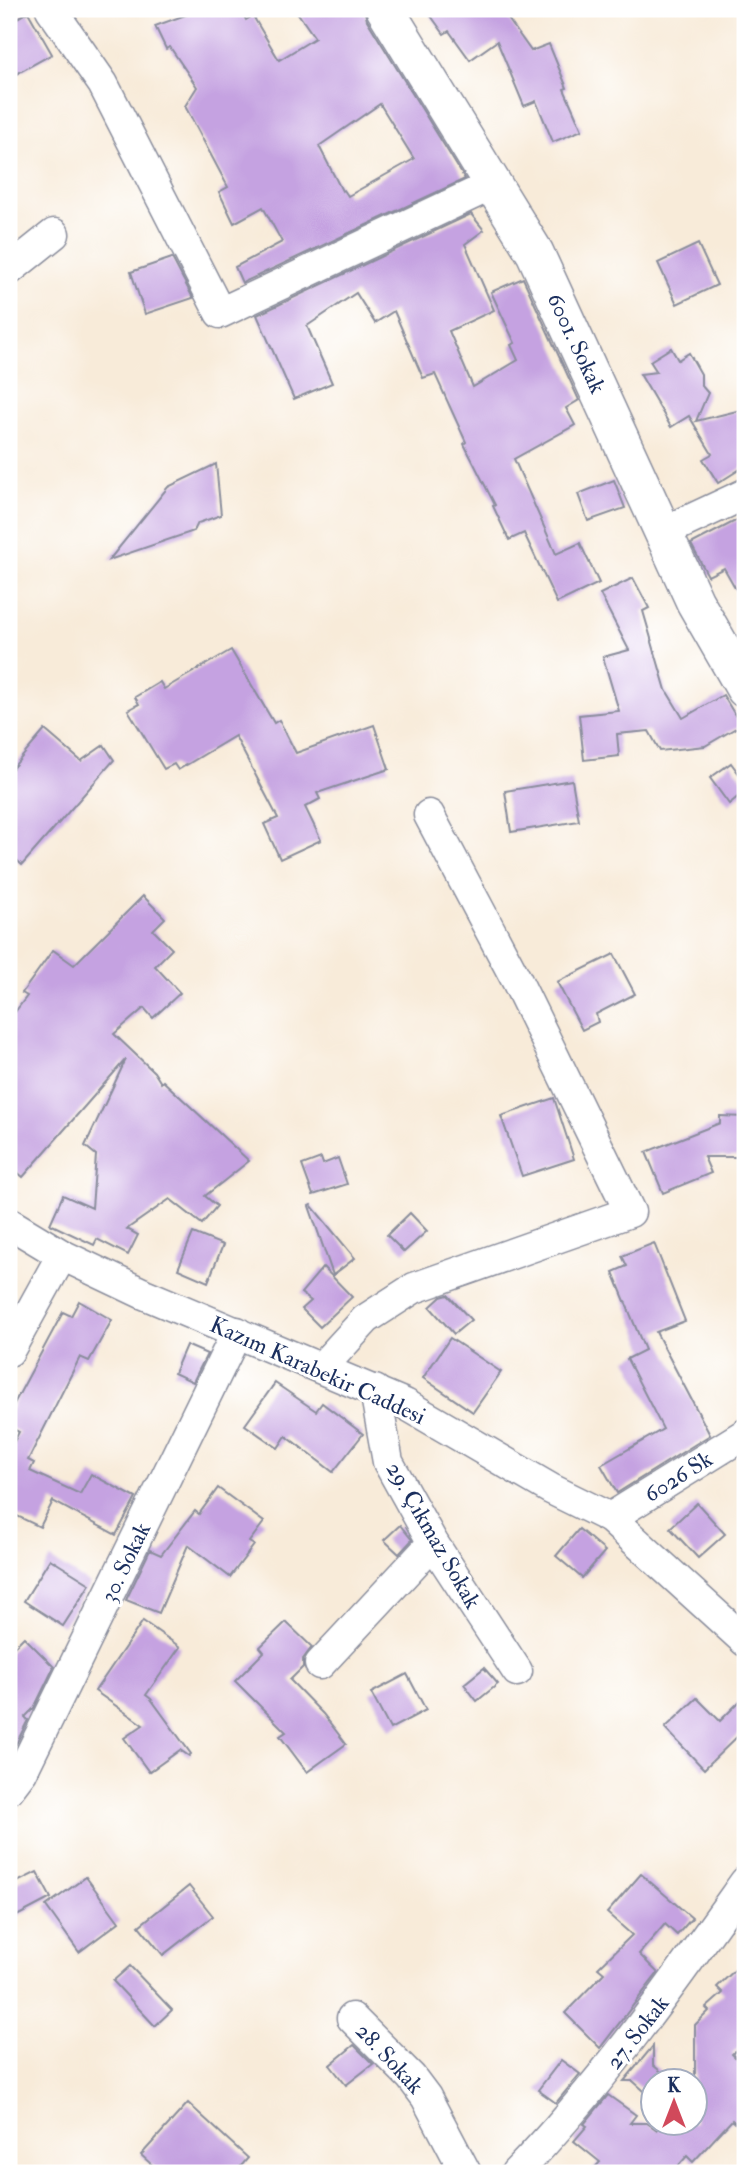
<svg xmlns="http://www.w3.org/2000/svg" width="754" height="2182" viewBox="0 0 754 2182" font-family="'IM FELL Double Pica',serif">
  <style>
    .building { fill: #c5a2e1; fill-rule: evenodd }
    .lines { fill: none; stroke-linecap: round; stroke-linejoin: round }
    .minor-casing { stroke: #8a8d9c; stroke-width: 33 }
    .tertiary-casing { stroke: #8a8d9c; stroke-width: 40 }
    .minor { stroke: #fff; stroke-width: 30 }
    .tertiary { stroke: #fff; stroke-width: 37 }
    .labels { text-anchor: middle; stroke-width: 6; stroke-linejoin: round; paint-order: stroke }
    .street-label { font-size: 23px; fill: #1b2f5e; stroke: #fff }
  </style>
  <rect width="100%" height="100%" fill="#fff"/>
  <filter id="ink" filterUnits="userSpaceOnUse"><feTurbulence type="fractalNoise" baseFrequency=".0143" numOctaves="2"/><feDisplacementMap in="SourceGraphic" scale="14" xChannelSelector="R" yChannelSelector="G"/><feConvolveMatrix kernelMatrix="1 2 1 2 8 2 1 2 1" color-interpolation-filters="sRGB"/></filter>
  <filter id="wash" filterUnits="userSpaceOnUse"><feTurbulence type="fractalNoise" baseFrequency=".00686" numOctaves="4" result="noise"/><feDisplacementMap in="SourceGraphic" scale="28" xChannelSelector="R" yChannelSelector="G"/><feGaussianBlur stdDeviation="1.57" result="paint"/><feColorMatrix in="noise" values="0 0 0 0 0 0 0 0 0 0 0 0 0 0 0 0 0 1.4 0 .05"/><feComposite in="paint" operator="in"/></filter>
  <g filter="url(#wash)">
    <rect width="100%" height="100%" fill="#f8ebd9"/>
    <g id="blocks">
      <!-- building -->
      <g class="building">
        <path d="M202,9H240L246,20L253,16L279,60L315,38L295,9H364L367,20L465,179L242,283L235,267L282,242L263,207L234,223L219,192L228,187L185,106L197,87L170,47L166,49L155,26ZM380,104L414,159L348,196L344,190L342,191L319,146Z"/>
        <polygon points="426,9 501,9 531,51 549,44 567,88 564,89 582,130 553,142 536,101 524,106 497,41 470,60 449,31 444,34"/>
        <polygon points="28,12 52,54 9,78 9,23"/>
        <polygon points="471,214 484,230 465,244 494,310 449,331 473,387 518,360 511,345 515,343 491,292 523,278 579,400 566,408 575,425 514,459 556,554 580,543 599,583 557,603 524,533 509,540 493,506 495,505 464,444 466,442 435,374 423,378 394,311 375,323 356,293 307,326 332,383 294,399 257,315"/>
        <polygon points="698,244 717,285 677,304 658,263"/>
        <polygon points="172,258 193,298 145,314 131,272"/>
        <polygon points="671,348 678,360 689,353 701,374 701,385 708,393 696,421 745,409 745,466 718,483 703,459 712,454 689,416 671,427 640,374 657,372 650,361"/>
        <polygon points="216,464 221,515 198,523 194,531 109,560 168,487"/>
        <polygon points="614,480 625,508 588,521 578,494"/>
        <polygon points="745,516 745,605 724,568 708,576 691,544"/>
        <polygon points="633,578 649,608 643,611 666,690 683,718 723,695 741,725 705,746 660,751 649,731 617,734 619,756 584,760 579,715 619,711 603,657 629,650 600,594"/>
        <polygon points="231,650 274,723 279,720 296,753 374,725 389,769 317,793 320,799 305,807 321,840 280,859 264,824 278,818 235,736 178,770 174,764 164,769 128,710 139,704 135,697 160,682 164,689"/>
        <polygon points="45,730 81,761 104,745 114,760 22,865 9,853 9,772"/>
        <polygon points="731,763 745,782 745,791 729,804 710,778"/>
        <polygon points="572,780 579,821 511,832 505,791"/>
        <polygon points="143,896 165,918 153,930 172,949 155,966 180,993 153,1018 144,1008 114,1034 154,1072 161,1083 163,1081 249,1161 205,1196 217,1206 202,1224 170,1199 127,1229 138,1235 128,1255 97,1239 94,1245 50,1224 63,1195 92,1208 96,1155 85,1146 126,1059 23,1177 9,1165 9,1020 27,996 22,993 53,950 74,965"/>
        <polygon points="614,954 635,994 596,1014 598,1022 582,1030 557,982"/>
        <polygon points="554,1098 574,1159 522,1176 501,1116"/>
        <polygon points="720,1116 745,1117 745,1157 704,1157 711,1173 663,1193 646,1152 720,1123"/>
        <polygon points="321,1158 323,1164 338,1158 347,1184 313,1195 302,1165"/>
        <polygon points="311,1205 355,1258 333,1275 309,1206"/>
        <polygon points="410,1213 427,1231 404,1252 387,1235"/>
        <polygon points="193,1233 223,1245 208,1282 178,1269"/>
        <polygon points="654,1243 685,1321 656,1332 710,1435 617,1493 601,1465 663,1429 627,1359 645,1350 613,1272 627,1266 622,1256"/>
        <polygon points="323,1267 352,1297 320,1327 302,1309 311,1301 301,1293"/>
        <polygon points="448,1295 471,1320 454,1334 430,1307 441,1297"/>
        <polygon points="79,1301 112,1320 89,1361 80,1357 28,1460 34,1463 30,1471 80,1494 91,1474 136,1498 116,1535 53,1501 40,1527 11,1513 9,1517 9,1451 19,1432 9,1427 9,1413 63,1312 71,1316"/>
        <polygon points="450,1338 501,1372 473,1412 423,1378"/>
        <polygon points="186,1345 207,1354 193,1382 174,1373"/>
        <polygon points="275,1383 316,1411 322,1403 363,1434 333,1472 286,1436 278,1448 245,1425"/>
        <polygon points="218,1488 264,1522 249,1542 254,1545 230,1577 188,1545 159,1613 126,1600 150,1550 161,1555 195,1511 199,1514"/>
        <polygon points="697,1503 725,1534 698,1558 670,1528"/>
        <polygon points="400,1525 412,1540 399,1554 384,1540"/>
        <polygon points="579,1529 605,1551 582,1578 556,1556"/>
        <polygon points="50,1559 90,1584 63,1626 24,1601"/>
        <polygon points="143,1621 180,1647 146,1695 151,1699 191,1754 189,1756 180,1750 149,1772 124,1738 143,1725 95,1691"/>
        <polygon points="286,1622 312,1647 303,1659 303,1667 290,1680 323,1714 346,1744 307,1772 280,1736 286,1732 235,1681 264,1652 260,1647"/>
        <polygon points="24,1637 54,1667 34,1708 25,1717 28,1720 16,1744 9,1752 9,1652"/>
        <polygon points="484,1668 498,1684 477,1701 464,1684"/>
        <polygon points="407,1674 426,1710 390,1729 371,1693"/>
        <polygon points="745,1696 745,1729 704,1769 665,1728 697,1698 720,1721"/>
        <polygon points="37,1872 51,1898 9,1920 9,1886"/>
        <polygon points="641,1874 692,1918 677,1935 665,1924 639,1954 658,1973 600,2048 565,2013 604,1973 598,1968 632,1935 607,1913"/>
        <polygon points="86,1877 119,1922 79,1952 46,1906"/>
        <polygon points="189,1886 213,1916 163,1955 139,1926"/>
        <polygon points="130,1966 172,2010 155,2026 113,1981"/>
        <polygon points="736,1969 742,1975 745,1971 745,2042 732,2054 745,2067 745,2132 732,2120 693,2162 687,2156 672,2173 590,2173 600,2162 574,2141 587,2126 584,2124 608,2095 636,2115 630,2123 647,2123 657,2130 664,2123 695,2123 695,2025 709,2011 706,2008 723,1993 717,1987"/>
        <polygon points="354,2045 373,2064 346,2085 330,2065"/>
        <polygon points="653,2046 653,2065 672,2081 653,2081 653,2099 633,2081 624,2081"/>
        <polygon points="561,2060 580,2074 556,2103 538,2090"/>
        <polygon points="188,2103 248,2158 235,2173 161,2173 141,2155"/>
      </g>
    </g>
  </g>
  <g filter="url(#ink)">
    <use href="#blocks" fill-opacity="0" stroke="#8a8d9c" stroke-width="2"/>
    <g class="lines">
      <!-- minor casing -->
      <g class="minor-casing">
        <g id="minor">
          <polyline points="51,9 103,84 220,313 494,184"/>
          <polyline points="9,270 54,234"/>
          <polyline points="664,532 745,494"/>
          <polyline points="9,1223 62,1255 144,1294 405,1404 551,1489 610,1518 745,1641"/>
          <polyline points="9,1351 62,1255"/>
          <polyline points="321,1368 366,1319 414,1288 630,1212 517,981 429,815"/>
          <polyline points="375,1390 388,1462 433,1543 517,1671"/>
          <polyline points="610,1518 745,1434"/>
          <polyline points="320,1664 433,1543"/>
          <polyline points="9,1789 22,1772 237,1332"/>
          <polyline points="352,2018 411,2077 426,2097 466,2173"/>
          <path d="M516,2173C603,2083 673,1983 745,1882"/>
        </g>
      </g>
      <!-- tertiary casing -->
      <g class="tertiary-casing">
        <polyline id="tertiary" points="385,9 535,253 695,602 745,689"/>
      </g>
      <!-- minor -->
      <use href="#minor" class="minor"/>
      <!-- tertiary -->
      <use href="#tertiary" class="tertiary"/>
    </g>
  </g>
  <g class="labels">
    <!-- street labels -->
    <g class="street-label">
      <text transform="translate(577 343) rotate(65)" y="8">6001. Sokak</text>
      <text transform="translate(318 1370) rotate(24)" y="8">Kazım Karabekir Caddesi</text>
      <text transform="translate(678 1476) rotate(-32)" y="8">6026 Sk</text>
      <text transform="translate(434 1535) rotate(60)" y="8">29. Çıkmaz Sokak</text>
      <text transform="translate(125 1562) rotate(-64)" y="8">30. Sokak</text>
      <text transform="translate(637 2032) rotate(-52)" y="8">27. Sokak</text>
      <text transform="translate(390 2058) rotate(47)" y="8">28. Sokak</text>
    </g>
  </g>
  <!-- margin -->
  <rect width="754" height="2182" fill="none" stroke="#fff" stroke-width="35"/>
  <!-- north arrow -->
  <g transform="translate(674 2102)"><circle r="33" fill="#ffffff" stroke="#a4acbf" stroke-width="2"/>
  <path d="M0-5L12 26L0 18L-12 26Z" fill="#d1495b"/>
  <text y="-10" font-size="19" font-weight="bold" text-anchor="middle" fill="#1b2f5e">K</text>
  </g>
</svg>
